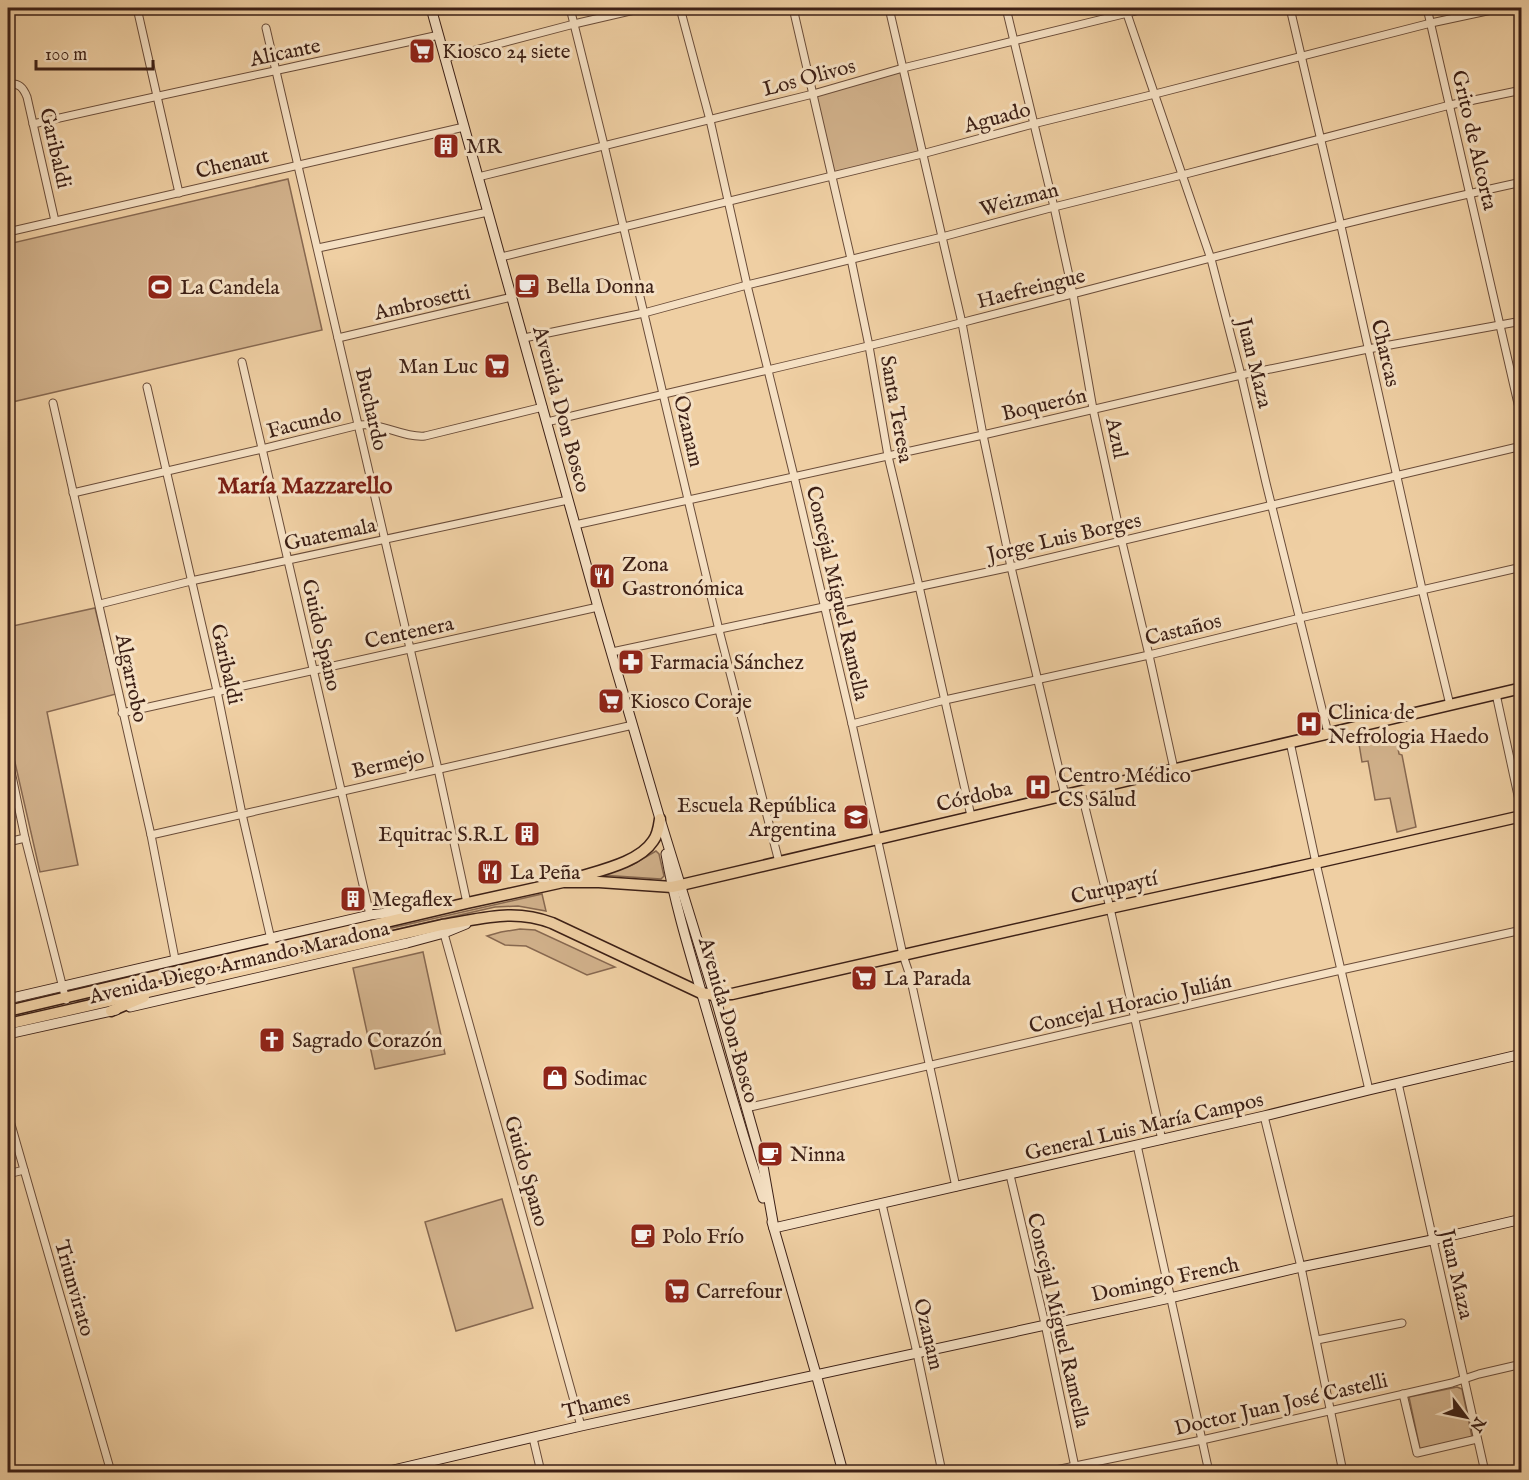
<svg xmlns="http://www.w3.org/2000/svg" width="1529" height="1480" viewBox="0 0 1529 1480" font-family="'IM FELL English',serif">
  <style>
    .green { fill: #d1b18b; stroke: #876850; stroke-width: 1.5 }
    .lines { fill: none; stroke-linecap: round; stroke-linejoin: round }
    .street-casing { stroke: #6a4c39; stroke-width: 9 }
    .secondary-casing { stroke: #3d2016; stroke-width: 11 }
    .primary-casing { stroke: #3d2016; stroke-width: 13 }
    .street { stroke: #f5e0c3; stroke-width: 7 }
    .secondary { stroke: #f5e0c3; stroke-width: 9 }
    .primary { stroke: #efcfa3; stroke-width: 10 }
    .labels { text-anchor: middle; stroke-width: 6; stroke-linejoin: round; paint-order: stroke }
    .poi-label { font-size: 21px; fill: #3d2016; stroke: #f5e0c3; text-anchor: start }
    .street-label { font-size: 21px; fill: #3d2016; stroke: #f5e0c3 }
    .quarter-label { font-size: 24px; font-weight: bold; fill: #7a1f14; stroke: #f5e0c3 }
  </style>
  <rect width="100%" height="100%" fill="#efcfa3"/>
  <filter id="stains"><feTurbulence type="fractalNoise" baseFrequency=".00333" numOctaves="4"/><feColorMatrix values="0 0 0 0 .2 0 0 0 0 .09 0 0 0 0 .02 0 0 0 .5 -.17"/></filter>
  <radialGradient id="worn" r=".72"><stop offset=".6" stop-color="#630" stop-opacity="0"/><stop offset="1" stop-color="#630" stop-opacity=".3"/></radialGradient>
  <!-- green -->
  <g class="green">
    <polygon points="903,68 922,154 832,175 813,94"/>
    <polygon points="288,179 322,330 8,403 8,244"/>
    <polygon points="95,608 116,694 47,712 78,865 40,872 8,732 8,627"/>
    <polygon points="1395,731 1399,754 1402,755 1416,827 1397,832 1390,798 1375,800 1368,761 1362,762 1358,738"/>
    <polygon points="656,851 659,854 664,876 661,879 601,875 632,865"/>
    <polygon points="542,894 546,911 518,906 495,907 78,1002 76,1000 77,999"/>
    <polygon points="520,929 535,930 615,967 587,975 526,946 505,945 487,936 501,932"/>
    <polygon points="423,952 445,1054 375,1069 353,968"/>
    <polygon points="502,1199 533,1308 456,1331 425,1222"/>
    <polygon points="1457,1387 1462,1389 1472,1437 1420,1449 1409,1397"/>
  </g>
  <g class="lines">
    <!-- street casing -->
    <g class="street-casing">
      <g id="street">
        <polyline points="137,8 179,193"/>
        <polyline points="570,8 604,145 719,630 779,862"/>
        <polyline points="680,8 710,120 747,285 794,476 852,724 903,955 910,976 956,1187"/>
        <polyline points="793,8 851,259 869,346 888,456 919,586 971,816"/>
        <polyline points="889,8 962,323 983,435 1011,567 1065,795"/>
        <polyline points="1006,8 1054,207 1073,294 1093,409 1122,542 1149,655 1174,769"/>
        <polyline points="1125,8 1211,259 1241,375 1266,483 1328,733"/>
        <polyline points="1290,8 1341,226 1422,589 1450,705"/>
        <polyline points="1427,8 1522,421"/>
        <polyline points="266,28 438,769 467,903"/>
        <polyline points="445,58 574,24 643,8"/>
        <path d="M8,84C19,83 23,87 27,97L55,221"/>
        <path d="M33,124C168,93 304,65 439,35"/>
        <polyline points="478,177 813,94 903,68 1148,8"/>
        <polyline points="8,232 464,127"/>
        <polyline points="318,248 488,212"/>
        <polyline points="501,257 922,154 1033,124 1155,94 1431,23 1501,8"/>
        <polyline points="338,338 512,297"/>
        <polyline points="524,338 644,313 747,285 942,237 1054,207 1182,175 1450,105 1522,90"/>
        <polyline points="242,362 370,915"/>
        <polyline points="147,387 217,691 242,814 273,948"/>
        <polyline points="53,403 151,835 175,959"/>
        <path d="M547,422C686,388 826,358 964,322C1150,275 1334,223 1522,182"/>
        <path d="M73,493L262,449L359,425C382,422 402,438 425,436L543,407"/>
        <polyline points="575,525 983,435 1241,375 1368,349 1522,321"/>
        <polyline points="100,604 191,581 568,500"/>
        <polyline points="612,652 1011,567 1522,446"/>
        <polyline points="1496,694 1522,814"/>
        <polyline points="122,713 598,607"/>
        <polyline points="852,724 945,700 1149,655 1300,618 1522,567"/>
        <polyline points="1290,742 1316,863 1369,1090"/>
        <polyline points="8,757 25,838 66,1000"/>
        <polyline points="1081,791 1110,908 1162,1140"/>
        <polyline points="151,835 633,725"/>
        <polyline points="8,842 25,838"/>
        <polyline points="443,930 581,1426"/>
        <polyline points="1398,1083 1485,1472"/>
        <polyline points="746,1108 1341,970 1522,930"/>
        <polyline points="8,1114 111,1472"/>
        <polyline points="1264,1116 1301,1267 1343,1472"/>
        <polyline points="1137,1145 1209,1472"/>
        <polyline points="8,1174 24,1170"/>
        <polyline points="1010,1175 1045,1324 1076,1472"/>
        <polyline points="882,1204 917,1353 942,1472"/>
        <polyline points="1317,1340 1402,1323"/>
        <polyline points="1403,1394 1417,1453 1477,1439"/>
        <polyline points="533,1438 541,1472"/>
        <polyline points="1046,1472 1202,1440 1452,1383 1479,1374 1522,1364"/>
      </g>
    </g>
    <!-- secondary casing -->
    <g class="secondary-casing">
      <g id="secondary">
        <polyline points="431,8 598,607 660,819 718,1007 763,1166 774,1228"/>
        <path d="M666,854C676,911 694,966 710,1022C727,1081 744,1140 763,1198"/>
        <polyline points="8,999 370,915 430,908"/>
        <polyline points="130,1007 407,943 444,933 466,924"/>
        <polyline points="8,1034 116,1010"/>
        <polyline points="772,1222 816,1374 843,1472"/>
        <polyline points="774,1228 1264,1116 1369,1090 1522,1054"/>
        <polyline points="385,1472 581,1426 1170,1298 1301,1267 1432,1240 1522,1219"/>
      </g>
    </g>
    <!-- primary casing -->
    <g class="primary-casing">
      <g id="primary">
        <path d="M573,879C597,871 639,863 653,841C658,835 659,826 660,819"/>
        <polyline points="8,1011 467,903 563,882 599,882 672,887 681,885 1522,688"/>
        <polyline points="111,1011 144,997"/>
        <path d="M8,1024L442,925C482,919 513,908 552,923L701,993L714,995L732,994L1110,908L1302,866L1522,816"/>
      </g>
    </g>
    <!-- street -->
    <use href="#street" class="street"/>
    <!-- secondary -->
    <use href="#secondary" class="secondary"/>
    <!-- primary -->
    <use href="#primary" class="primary"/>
  </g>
  <!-- icons -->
  <defs>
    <g id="supermarket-square" transform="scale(1.35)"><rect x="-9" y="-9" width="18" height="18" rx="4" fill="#8f2418" stroke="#f5e0c3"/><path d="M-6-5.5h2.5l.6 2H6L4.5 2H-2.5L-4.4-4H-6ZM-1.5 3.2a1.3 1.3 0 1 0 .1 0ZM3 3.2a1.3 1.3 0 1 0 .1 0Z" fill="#fff"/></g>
    <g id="building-square" transform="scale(1.35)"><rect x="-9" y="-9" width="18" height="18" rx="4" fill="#8f2418" stroke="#f5e0c3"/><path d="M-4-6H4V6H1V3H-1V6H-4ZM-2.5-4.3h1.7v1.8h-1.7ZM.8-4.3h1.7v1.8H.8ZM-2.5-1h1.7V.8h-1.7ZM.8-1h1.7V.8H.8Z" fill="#fff"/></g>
    <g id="cafe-square" transform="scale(1.35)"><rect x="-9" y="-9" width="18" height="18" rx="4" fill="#8f2418" stroke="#f5e0c3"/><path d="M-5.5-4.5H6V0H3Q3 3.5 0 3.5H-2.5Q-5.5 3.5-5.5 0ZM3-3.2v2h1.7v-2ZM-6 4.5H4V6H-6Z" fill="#fff"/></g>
    <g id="stadium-square" transform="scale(1.35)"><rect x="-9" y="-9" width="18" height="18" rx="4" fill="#8f2418" stroke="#f5e0c3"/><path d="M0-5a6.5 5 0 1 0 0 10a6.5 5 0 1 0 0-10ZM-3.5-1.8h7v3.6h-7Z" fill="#fff"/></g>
    <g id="restaurant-square" transform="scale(1.35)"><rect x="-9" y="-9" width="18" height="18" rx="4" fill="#8f2418" stroke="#f5e0c3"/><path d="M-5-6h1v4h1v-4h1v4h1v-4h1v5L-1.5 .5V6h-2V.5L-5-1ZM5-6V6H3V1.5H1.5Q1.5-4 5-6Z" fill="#fff"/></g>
    <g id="pharmacy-square" transform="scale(1.35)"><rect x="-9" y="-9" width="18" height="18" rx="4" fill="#8f2418" stroke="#f5e0c3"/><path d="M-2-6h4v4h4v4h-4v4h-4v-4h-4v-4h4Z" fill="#fff"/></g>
    <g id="hospital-square" transform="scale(1.35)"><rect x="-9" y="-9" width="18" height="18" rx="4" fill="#8f2418" stroke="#f5e0c3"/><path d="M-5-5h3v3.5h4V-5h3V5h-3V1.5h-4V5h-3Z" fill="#fff"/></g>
    <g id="school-square" transform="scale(1.35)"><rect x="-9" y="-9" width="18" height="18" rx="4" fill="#8f2418" stroke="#f5e0c3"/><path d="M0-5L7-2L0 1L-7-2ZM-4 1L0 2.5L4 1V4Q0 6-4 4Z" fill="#fff"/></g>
    <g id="church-square" transform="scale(1.35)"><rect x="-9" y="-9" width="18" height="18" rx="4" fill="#8f2418" stroke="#f5e0c3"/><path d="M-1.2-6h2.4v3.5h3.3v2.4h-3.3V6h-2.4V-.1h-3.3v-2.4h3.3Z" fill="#fff"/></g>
    <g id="shop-square" transform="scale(1.35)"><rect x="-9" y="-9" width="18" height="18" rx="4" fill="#8f2418" stroke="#f5e0c3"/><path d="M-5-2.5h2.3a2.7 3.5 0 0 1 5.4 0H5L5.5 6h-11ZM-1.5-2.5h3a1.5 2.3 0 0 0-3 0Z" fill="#fff"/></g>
  </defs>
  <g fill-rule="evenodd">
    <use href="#supermarket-square" x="422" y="51"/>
    <use href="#building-square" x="446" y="146"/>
    <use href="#cafe-square" x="527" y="286"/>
    <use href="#stadium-square" x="160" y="287"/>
    <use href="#supermarket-square" x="497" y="366"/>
    <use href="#restaurant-square" x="602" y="576"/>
    <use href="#pharmacy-square" x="631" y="662"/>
    <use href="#supermarket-square" x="611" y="701"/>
    <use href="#hospital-square" x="1309" y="724"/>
    <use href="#hospital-square" x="1038" y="787"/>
    <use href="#school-square" x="856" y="817"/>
    <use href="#building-square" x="527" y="834"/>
    <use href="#restaurant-square" x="490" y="872"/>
    <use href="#building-square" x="353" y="899"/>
    <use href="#supermarket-square" x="864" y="978"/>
    <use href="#church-square" x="272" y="1040"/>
    <use href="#shop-square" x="555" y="1078"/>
    <use href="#cafe-square" x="770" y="1154"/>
    <use href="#cafe-square" x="643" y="1236"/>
    <use href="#supermarket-square" x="677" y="1291"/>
  </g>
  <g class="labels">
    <!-- poi labels -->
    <g class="poi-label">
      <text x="442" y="58">Kiosco 24 siete</text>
      <text x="466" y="153">MR</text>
      <text x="546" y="293">Bella Donna</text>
      <text x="180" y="294">La Candela</text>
      <text x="478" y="373" text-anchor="end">Man Luc</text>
      <text x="622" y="571">Zona<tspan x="622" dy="24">Gastronómica</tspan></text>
      <text x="650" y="669">Farmacia Sánchez</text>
      <text x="630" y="708">Kiosco Coraje</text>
      <text x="1328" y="719">Clinica de<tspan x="1328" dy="24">Nefrologia Haedo</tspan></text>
      <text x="1058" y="782">Centro Médico<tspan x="1058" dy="24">CS Salud</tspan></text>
      <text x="836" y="812" text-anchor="end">Escuela República<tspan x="836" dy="24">Argentina</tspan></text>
      <text x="508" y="841" text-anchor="end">Equitrac S.R.L</text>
      <text x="510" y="879">La Peña</text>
      <text x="372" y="906">Megaflex</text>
      <text x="884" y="985">La Parada</text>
      <text x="292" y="1047">Sagrado Corazón</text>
      <text x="574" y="1085">Sodimac</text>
      <text x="790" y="1161">Ninna</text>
      <text x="662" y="1243">Polo Frío</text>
      <text x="696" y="1298">Carrefour</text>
    </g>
    <!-- street labels -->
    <g class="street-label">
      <text transform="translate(285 52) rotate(-12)" y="7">Alicante</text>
      <text transform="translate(809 77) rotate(-15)" y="7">Los Olivos</text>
      <text transform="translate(997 117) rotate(-15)" y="7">Aguado</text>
      <text transform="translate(1475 140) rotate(77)" y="7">Grito de Alcorta</text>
      <text transform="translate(56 148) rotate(77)" y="7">Garibaldi</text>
      <text transform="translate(232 163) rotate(-13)" y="7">Chenaut</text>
      <text transform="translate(1019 199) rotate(-15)" y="7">Weizman</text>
      <text transform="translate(1031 288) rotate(-14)" y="7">Haefreingue</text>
      <text transform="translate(422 302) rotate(-13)" y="7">Ambrosetti</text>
      <text transform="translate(1386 353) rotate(77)" y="7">Charcas</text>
      <text transform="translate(1255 363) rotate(76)" y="7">Juan Maza</text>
      <text transform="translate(1044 404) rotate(-13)" y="7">Boquerón</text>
      <text transform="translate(372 409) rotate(77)" y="7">Buchardo</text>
      <text transform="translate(562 409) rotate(75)" y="7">Avenida Don Bosco</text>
      <text transform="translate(897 409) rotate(80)" y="7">Santa Teresa</text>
      <text transform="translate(304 422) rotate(-14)" y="7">Facundo</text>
      <text transform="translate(689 431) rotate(77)" y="7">Ozanam</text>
      <text transform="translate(1117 438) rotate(78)" y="7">Azul</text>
      <text transform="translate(330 534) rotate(-12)" y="7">Guatemala</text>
      <text transform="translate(1064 537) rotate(-13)" y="7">Jorge Luis Borges</text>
      <text transform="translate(838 593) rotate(77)" y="7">Concejal Miguel Ramella</text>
      <text transform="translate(1183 629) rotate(-14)" y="7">Castaños</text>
      <text transform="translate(409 632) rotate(-12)" y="7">Centenera</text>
      <text transform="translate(322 635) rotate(77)" y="7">Guido Spano</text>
      <text transform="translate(227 664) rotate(77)" y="7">Garibaldi</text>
      <text transform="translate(132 678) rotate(78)" y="7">Algarrobo</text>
      <text transform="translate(388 763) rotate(-13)" y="7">Bermejo</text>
      <text transform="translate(974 796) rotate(-13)" y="7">Córdoba</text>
      <text transform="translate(1114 887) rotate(-13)" y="7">Curupaytí</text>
      <text transform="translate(239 962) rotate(-13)" y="7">Avenida Diego Armando Maradona</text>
      <text transform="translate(1130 1003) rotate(-13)" y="7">Concejal Horacio Julián</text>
      <text transform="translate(729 1020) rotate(74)" y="7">Avenida Don Bosco</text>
      <text transform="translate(1144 1126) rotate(-13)" y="7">General Luis María Campos</text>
      <text transform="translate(527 1171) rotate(74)" y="7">Guido Spano</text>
      <text transform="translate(1457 1274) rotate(77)" y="7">Juan Maza</text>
      <text transform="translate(1165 1279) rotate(-12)" y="7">Domingo French</text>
      <text transform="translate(75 1288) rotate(74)" y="7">Triunvirato</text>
      <text transform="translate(1059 1320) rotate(77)" y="7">Concejal Miguel Ramella</text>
      <text transform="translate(929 1334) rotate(77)" y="7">Ozanam</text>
      <text transform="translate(596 1404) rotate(-13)" y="7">Thames</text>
      <text transform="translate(1281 1404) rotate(-13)" y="7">Doctor Juan José Castelli</text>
    </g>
    <!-- quarter labels -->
    <g class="quarter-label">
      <text x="305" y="493">María Mazzarello</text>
    </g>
  </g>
  <!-- margin -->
  <rect width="1529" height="1480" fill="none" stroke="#efcfa3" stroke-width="30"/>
  <rect x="9" y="9" width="1511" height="1462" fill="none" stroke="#3d2016" stroke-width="3"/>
  <rect x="15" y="15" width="1499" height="1450" fill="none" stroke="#3d2016" stroke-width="1.5"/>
  <!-- north arrow -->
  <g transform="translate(1466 1417) rotate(122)" stroke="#f5e0c3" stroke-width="4.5" paint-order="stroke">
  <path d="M0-4.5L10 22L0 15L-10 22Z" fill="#3d2016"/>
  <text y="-9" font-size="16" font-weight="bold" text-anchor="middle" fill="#3d2016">N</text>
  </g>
  <!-- scale -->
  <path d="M36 60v9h117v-9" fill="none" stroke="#3d2016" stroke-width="3"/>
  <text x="45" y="60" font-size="18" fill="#3d2016" stroke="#f5e0c3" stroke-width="4.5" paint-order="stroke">100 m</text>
  <rect width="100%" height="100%" filter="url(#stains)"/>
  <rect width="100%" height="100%" fill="url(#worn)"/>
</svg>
